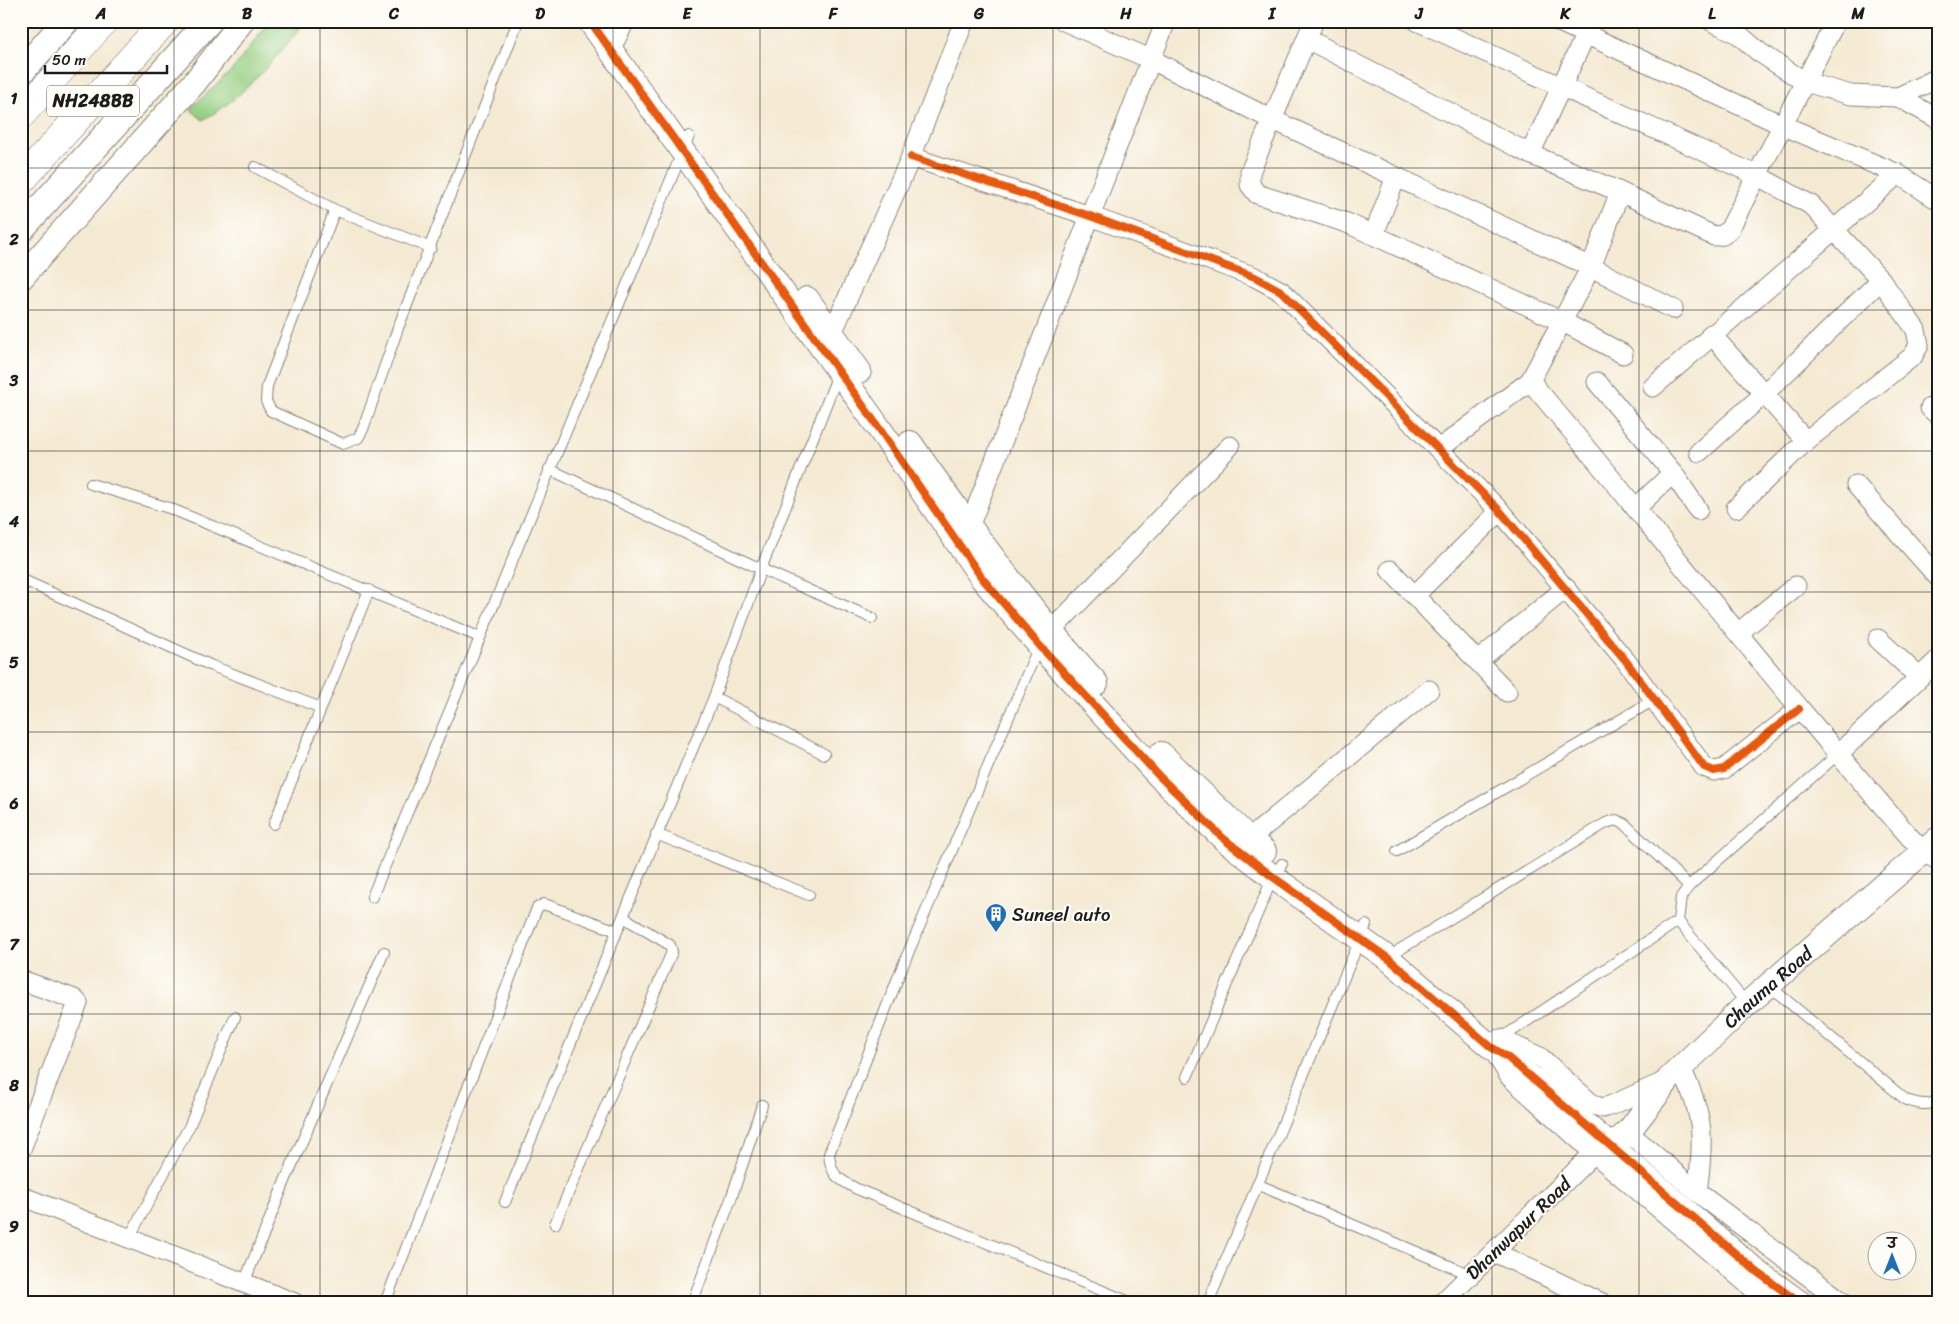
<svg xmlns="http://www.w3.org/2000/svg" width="1959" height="1324" viewBox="0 0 1959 1324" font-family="Sriracha,'Playpen Sans Deva',sans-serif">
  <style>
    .green { fill: #97d083; stroke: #5a7650 }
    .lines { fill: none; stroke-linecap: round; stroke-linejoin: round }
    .service-casing { stroke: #888277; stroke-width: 12 }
    .minor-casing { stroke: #888277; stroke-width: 21 }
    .tertiary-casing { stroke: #888277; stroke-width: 26 }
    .secondary-casing { stroke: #888277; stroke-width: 28 }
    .trunk-casing { stroke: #888277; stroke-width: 29 }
    .service { stroke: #fff; stroke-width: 10 }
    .minor { stroke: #fff; stroke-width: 19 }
    .tertiary { stroke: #fff; stroke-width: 24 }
    .secondary { stroke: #fff; stroke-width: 26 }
    .trunk { stroke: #fff; stroke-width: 28 }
    .cycleway-casing { stroke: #fdfcf7; stroke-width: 11 }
    .cycleway { stroke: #e8590c; stroke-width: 8 }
    .grid { fill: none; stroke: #1c1c1c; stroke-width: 1; stroke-opacity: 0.55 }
    .labels { text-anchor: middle; stroke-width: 4.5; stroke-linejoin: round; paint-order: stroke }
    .shield { fill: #fdfcf7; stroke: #605f5e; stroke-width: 1 }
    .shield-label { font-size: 18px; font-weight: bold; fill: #1c1c1c }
    .poi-label { font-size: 19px; fill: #1c1c1c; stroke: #fdfcf7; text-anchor: start }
    .street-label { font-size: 19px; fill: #1c1c1c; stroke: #fdfcf7 }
    .neatline { fill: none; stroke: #1c1c1c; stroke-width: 2 }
    .grid-label { font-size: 16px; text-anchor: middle; font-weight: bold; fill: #1c1c1c }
  </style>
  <rect width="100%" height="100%" fill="#fdfcf7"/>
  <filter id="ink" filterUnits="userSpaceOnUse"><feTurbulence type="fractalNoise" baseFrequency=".02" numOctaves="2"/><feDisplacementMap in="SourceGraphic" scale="10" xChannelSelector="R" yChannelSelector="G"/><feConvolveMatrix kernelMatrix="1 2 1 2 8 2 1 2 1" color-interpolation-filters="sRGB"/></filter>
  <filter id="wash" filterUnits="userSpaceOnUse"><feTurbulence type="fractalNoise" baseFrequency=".0096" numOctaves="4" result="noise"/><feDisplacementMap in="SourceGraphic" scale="20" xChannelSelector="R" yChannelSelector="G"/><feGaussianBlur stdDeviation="1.12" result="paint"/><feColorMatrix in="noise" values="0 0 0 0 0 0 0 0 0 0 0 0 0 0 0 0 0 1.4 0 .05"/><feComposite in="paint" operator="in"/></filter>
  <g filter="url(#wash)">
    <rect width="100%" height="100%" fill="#f4e9d2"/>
    <!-- green -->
    <path class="green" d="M270,21H292L302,26C272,62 244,97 203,120L190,109L232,70Z"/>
  </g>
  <g filter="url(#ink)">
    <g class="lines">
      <!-- service casing -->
      <g class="service-casing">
        <g id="service">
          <polyline points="255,167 335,210 431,248"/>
          <polyline points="335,210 267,386 266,401 271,411 343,444 358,438 363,429 398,328 518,21"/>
          <polyline points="549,469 761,569 872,618"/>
          <polyline points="91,484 169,508 479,637"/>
          <polyline points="21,579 212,666 321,708"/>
          <path d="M1039,646L903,965L829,1154C831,1176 838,1179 857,1189L1132,1303"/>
          <polyline points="714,697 824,754"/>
          <polyline points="274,824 369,590"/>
          <polyline points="656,834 809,895"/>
          <polyline points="1397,851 1654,700"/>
          <polyline points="372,897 689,136"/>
          <polyline points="1399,950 1606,823 1616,820 1625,824 1689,886"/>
          <path d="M1768,985L1906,1100C1916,1103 1929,1108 1938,1099"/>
          <polyline points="1747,1004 1678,921 1681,897 1689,886 1837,755"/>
          <polyline points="1500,1039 1678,921"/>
          <polyline points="1187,1077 1273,877 1282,864"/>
          <polyline points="1259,1185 1471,1275"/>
          <polyline points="505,1202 714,697 761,569 839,372"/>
          <polyline points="555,1224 672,952 670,945 623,917"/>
          <polyline points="129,1238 189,1127 235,1017"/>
          <polyline points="244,1283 285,1181 384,952"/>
          <polyline points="385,1303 537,908 544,904 617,931"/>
          <polyline points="692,1303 731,1199 762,1105"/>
          <polyline points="1208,1303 1366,925"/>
        </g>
      </g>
      <!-- minor casing -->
      <g class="minor-casing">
        <g id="minor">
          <polyline points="1064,21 1152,60 1271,119 1591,267 1673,309"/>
          <polyline points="1314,21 1250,172 1250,185 1257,194 1347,223 1563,322"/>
          <polyline points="1417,21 1758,176 1811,205 1881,280 1916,330 1919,345 1913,356 1806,441 1736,508"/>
          <polyline points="1557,21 1782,125 1898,174 1938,200"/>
          <polyline points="1711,21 1737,33"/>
          <polyline points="1733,21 1737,33 1759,52 1805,82 1851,95 1898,97 1938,78"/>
          <polyline points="1307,39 1530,154 1620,192 1714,236 1723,235 1729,230 1836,21"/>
          <polyline points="610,50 625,21"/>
          <polyline points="1898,97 1938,119"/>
          <polyline points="1530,154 1592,21"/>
          <polyline points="911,157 1090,216 1255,277 1281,291 1500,511 1626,661 1704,767 1714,771 1724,769 1799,709"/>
          <polyline points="1374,234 1396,177"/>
          <polyline points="1567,324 1623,354"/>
          <polyline points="1711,334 1806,441"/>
          <polyline points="823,342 832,333 911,157 964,21"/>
          <path d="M1530,381C1662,537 1787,699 1923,852L1938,860"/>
          <polyline points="1597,382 1673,473 1698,510"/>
          <polyline points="1653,387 1898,174"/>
          <polyline points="1930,408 1938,415"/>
          <polyline points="1440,448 1530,381 1591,267 1620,192"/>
          <polyline points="1699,452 1765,393 1881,280"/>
          <polyline points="1856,485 1938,577"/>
          <polyline points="1637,507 1673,473"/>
          <polyline points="961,535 969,527 1166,21"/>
          <polyline points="1390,570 1507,692"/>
          <polyline points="1416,594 1500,511"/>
          <polyline points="1050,632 1230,446"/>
          <polyline points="1738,633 1796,586"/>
          <polyline points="1878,639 1919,677"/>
          <polyline points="1479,660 1566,588"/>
          <polyline points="1837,755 1938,660"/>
          <polyline points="1249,839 1429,690"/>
          <polyline points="21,980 74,999 78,1003 21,1149"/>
          <polyline points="1500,1039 1540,1057 1593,1105 1603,1108 1612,1105 1668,1080"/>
          <polyline points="1493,1050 1510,1077 1594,1153 1770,1303"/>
          <path d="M1681,1069C1705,1116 1704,1141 1697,1192"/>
          <polyline points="1628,1132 1697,1192 1844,1303"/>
          <polyline points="21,1196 295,1303"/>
          <polyline points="1494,1252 1602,1303"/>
          <polyline points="1442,1303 1594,1153"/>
        </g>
      </g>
      <!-- tertiary casing -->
      <g class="tertiary-casing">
        <g id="tertiary">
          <polyline points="590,21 874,421 982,578 1040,646 1159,776 1224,839 1273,877 1389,959 1491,1047 1507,1057 1757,1272 1800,1303"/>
          <polyline points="21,278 195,82 242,21"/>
          <polyline points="807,299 859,371"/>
          <path d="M910,443C968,527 1028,608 1096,683"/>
          <polyline points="1161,754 1249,839 1264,851"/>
          <path id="s1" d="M1610,1148L1628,1132L1669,1079L1747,1004L1938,839"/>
        </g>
      </g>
      <!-- secondary casing -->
      <g class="secondary-casing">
        <g id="secondary">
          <polyline points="21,72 66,21"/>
          <polyline points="21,229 209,21"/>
        </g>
      </g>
      <!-- trunk casing -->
      <g class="trunk-casing">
        <g id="trunk">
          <polyline points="21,115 104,21"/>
          <polyline points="21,181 165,21"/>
        </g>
      </g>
      <!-- service -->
      <use href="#service" class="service"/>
      <!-- minor -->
      <use href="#minor" class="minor"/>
      <!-- tertiary -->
      <use href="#tertiary" class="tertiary"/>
      <!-- secondary -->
      <use href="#secondary" class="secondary"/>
      <!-- trunk -->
      <use href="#trunk" class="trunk"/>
      <!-- cycleway casing -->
      <g class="cycleway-casing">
        <g id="cycleway">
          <polyline points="590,21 874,421 982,578 1040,646 1159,776 1224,839 1273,877 1389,959 1491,1047 1507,1057 1757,1272 1800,1303"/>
          <polyline points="911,157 1090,216 1255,277 1281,291 1500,511 1626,661 1704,767 1714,771 1724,769 1799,709"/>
        </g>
      </g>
      <!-- cycleway -->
      <use href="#cycleway" class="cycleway"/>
    </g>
  </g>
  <!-- grid -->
  <path class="grid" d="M174,21V1303M320,21V1303M467,21V1303M613,21V1303M760,21V1303M906,21V1303M1053,21V1303M1199,21V1303M1346,21V1303M1492,21V1303M1639,21V1303M1785,21V1303M21,168H1938M21,310H1938M21,451H1938M21,592H1938M21,732H1938M21,874H1938M21,1014H1938M21,1156H1938"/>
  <!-- icons -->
  <defs>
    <g id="building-pin" transform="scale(1.125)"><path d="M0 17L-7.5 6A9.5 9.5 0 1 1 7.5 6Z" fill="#1f6fb2" stroke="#fdfcf7"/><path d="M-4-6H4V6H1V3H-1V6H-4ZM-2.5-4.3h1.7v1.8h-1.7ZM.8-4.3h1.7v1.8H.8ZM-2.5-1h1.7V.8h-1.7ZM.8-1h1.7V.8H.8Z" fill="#fff"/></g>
  </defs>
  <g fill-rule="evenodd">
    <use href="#building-pin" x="996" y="914"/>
  </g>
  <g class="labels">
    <!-- shield labels -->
    <rect class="shield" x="47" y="85.5" width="92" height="31" rx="4"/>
    <g class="shield-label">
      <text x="93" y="107">NH248BB</text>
    </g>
    <!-- poi labels -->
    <g class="poi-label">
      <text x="1012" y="921">Suneel auto</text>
    </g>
    <!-- street labels -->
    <g class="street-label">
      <text dy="7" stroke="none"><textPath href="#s1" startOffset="226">Chauma Road</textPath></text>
      <text transform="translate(1518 1228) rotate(-44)" y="7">Dhanwapur Road</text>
    </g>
  </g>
  <!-- margin -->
  <rect width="1959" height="1324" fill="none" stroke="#fdfcf7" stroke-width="55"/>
  <!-- north arrow -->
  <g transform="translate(1892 1256)"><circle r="24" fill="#fdfcf7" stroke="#a3a29f"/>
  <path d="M0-4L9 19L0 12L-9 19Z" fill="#1f6fb2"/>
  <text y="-8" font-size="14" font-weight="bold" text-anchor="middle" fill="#1c1c1c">उ</text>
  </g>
  <!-- scale -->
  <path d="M45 65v8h122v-8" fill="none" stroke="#1c1c1c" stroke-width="2.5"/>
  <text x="52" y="65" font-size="15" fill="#1c1c1c" stroke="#fdfcf7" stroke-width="4" paint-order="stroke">50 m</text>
  <rect x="28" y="28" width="1904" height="1268" class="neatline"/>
  <g class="grid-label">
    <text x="101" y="19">A</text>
    <text x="247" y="19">B</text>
    <text x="394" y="19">C</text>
    <text x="540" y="19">D</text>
    <text x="687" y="19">E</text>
    <text x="833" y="19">F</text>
    <text x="979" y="19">G</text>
    <text x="1126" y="19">H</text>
    <text x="1272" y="19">I</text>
    <text x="1419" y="19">J</text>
    <text x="1565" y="19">K</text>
    <text x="1712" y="19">L</text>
    <text x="1858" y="19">M</text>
    <text x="14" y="104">1</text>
    <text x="14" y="245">2</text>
    <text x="14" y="386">3</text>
    <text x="14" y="527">4</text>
    <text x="14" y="668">5</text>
    <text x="14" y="809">6</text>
    <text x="14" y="950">7</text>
    <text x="14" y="1091">8</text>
    <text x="14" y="1232">9</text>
  </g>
</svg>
